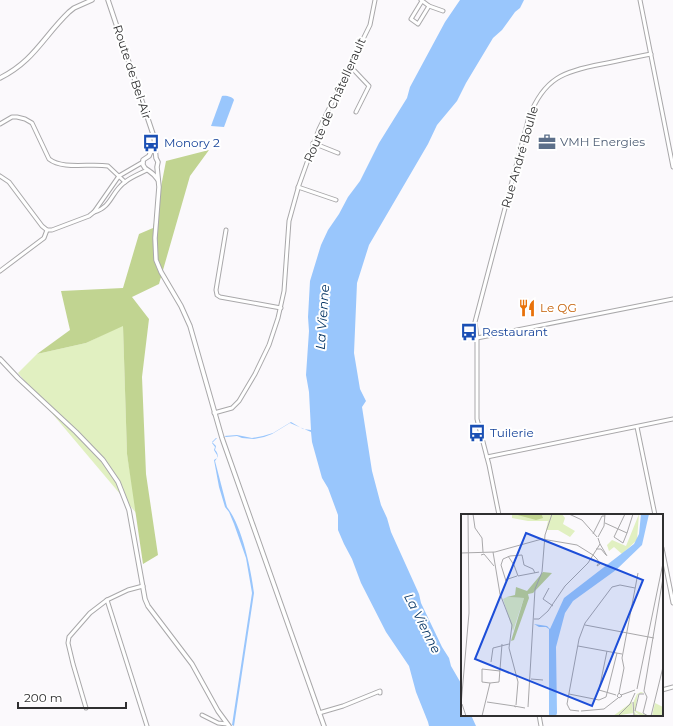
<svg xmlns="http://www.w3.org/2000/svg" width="673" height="726" viewBox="0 0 673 726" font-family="Montserrat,sans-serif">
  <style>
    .green { fill: #e1f0c1 }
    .forest { fill: #c1d491 }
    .water { fill: #99c6fc }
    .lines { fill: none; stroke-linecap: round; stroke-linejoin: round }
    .minor-casing { stroke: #a9a8aa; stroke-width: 5 }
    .tertiary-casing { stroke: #a9a8aa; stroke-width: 5.5 }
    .minor { stroke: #fff; stroke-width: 3 }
    .tertiary { stroke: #fff; stroke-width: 3.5 }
    .labels { text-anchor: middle; stroke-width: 4; stroke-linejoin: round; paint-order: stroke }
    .street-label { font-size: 12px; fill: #2f2f30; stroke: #fff }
    .service-label { font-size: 12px; fill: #4e5e75; stroke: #fff; text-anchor: start }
    .transit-label { font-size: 12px; fill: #164399; stroke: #fff; text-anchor: start }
    .food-label { font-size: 12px; fill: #c56008; stroke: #fff; text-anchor: start }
    .water-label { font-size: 13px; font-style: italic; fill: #043464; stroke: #fff }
    .inset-road { fill: none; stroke: #a9a8aa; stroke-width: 1 }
    .view { fill: #1d4ed8; fill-opacity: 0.15; stroke: #1d4ed8; stroke-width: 2 }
    .inset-edge { fill: none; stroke: #2f2f30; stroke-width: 2 }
  </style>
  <rect width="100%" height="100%" fill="#fbf9fc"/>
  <!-- green -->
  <polygon class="green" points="123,325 127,454 137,514 18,373 37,354 86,343"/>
  <!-- forest -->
  <polygon class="forest" points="209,150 190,176 159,284 132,297 149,319 142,377 146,474 158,555 143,564 127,454 123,326 86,343 37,354 70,330 61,291 123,288 139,234 153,228 166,161"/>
  <!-- water -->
  <g class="water">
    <polygon points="460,0 524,0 520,8 515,12 502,30 493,38 466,83 457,101 437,125 428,144 369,245 357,283 354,353 360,389 366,401 362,407 372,471 381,505 387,518 391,532 419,594 421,603 442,647 449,658 451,666 462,685 462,715 471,715 476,726 429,726 428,722 416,692 409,666 386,632 361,583 352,559 344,544 338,530 338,515 328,488 322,478 312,442 311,432 290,423 272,434 264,437 254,439 242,438 237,436 226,437 224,436 237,435 252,438 263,436 273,433 291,422 303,429 311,430 309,392 306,375 309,331 308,317 310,281 321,245 328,230 339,214 348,197 360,181 379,143 407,98 410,87 445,22"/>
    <path d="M222,96C226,95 233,97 234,100L224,127L211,126Z"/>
    <path d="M216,438L212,442L216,446L215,450C219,454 218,457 215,461L227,507C242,526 251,569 254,593L234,726L232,725L252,593L246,558L234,524L229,512L225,507L219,487L214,460L217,458V455L214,450L215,447L212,443L217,438H219Z"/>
  </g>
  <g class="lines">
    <!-- minor casing -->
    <g class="minor-casing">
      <g id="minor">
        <polyline points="421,0 429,6 418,24 411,19 422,1"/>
        <polyline points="640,0 673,167"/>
        <polyline points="429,6 443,11"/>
        <polyline points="350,66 369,86 356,112"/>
        <path d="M0,124L12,117H17L25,119L32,123L49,159C63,170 90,163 108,166L125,182"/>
        <polyline points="313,143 338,153"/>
        <polyline points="0,176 9,182 42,226 47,230 52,230 89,216 94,212 119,176 143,162"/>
        <polyline points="298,187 336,200"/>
        <path d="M94,212C112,207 111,192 125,182C131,177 139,174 147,170"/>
        <polyline points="226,230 216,290 217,295 220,297 281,308"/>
        <polyline points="0,271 44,238 47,230"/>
        <polyline points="477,338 673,299"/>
        <polyline points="214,413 232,408 239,401 255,374 269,345 278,318 284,291 289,221 299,185 319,129 370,25 375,0"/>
        <polyline points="637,427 655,515"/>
        <polyline points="487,457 673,419"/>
        <path d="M499,515L489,465L477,419V338L475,322L529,117C544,78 564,71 602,64C618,61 634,57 651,54"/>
        <polyline points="662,548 673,603"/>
        <polyline points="107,600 147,726"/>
        <polyline points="662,690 673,687"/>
        <polyline points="86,708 73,664 68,643 69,637 90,613 107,600 128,590 143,586"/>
        <polyline points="319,713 343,706 380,691 380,693"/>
        <polyline points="202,715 218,723 227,724"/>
        <polyline points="539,715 541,726"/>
      </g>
    </g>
    <!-- tertiary casing -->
    <g class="tertiary-casing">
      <g id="tertiary">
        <polyline points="108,0 154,137 156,158 158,162 157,167 159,187 155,238 156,260 161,272 181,306 190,326 222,438 324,726"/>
        <path d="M0,78C34,61 43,37 69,12L74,8L92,0"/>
        <path d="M154,145L149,156L143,160V165L145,168C150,172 154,173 158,180"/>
        <polyline points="0,359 18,378 76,432 103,460 118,482 129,510 145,599 148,606 192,664 218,711 229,726"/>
      </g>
    </g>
    <!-- minor -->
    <use href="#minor" class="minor"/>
    <!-- tertiary -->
    <use href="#tertiary" class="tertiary"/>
  </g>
  <!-- icons -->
  <defs>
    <g id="office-bare" transform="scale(1.38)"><path d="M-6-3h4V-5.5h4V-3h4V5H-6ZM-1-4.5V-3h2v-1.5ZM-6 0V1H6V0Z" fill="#5c6f8a" stroke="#fff" stroke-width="2.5" paint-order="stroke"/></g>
    <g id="bus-bare" transform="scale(1.38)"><path d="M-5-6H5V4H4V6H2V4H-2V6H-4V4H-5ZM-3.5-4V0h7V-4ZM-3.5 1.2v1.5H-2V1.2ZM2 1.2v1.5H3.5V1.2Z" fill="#1a4fb4" stroke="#fff" stroke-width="2.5" paint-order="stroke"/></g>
    <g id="restaurant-bare" transform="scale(1.38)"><path d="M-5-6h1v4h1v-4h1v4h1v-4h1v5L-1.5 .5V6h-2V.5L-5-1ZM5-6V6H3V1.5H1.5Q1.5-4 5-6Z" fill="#e8710a" stroke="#fff" stroke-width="2.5" paint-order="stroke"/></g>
  </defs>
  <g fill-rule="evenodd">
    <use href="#office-bare" x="547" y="142"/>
    <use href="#bus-bare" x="151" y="143"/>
    <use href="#restaurant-bare" x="527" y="308"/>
    <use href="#bus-bare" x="469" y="332"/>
    <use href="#bus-bare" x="477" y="433"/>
  </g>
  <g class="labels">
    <!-- street labels -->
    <g class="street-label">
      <text transform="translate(132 72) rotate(72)" y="4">Route de Bel-Air</text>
      <text transform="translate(335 100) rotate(-66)" y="4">Route de Châtellerault</text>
      <text transform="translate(520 157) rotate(-74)" y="4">Rue André Boulle</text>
    </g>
    <!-- service labels -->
    <g class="service-label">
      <text x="560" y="146">VMH Energies</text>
    </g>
    <!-- transit labels -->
    <g class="transit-label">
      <text x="164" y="147">Monory 2</text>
      <text x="482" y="336">Restaurant</text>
      <text x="490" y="437">Tuilerie</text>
    </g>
    <!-- food labels -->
    <g class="food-label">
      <text x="540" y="312">Le QG</text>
    </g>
    <!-- water labels -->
    <g class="water-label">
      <text transform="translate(322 317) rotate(-86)" y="5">La Vienne</text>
      <text transform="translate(423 623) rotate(63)" y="5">La Vienne</text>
    </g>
  </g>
  <!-- overview -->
  <g transform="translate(461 514)">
    <rect width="202" height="202" fill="#fbf9fc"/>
    <path d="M51,0L82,3L81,0H101L104,4L102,10L114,17L109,23L97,16H85L87,7H67L51,4ZM178,0L176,26L161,40L153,33L148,37L146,31L151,26L165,32ZM46,83L63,84L52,117L42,85ZM180,178L183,179L177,180L174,196L187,202L173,201V199L152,202L171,188L172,197L175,200L179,201L174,198L172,189L176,180ZM194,189L202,193V202H191Z" fill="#e1f0c1"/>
    <path d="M53,0H81L82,4L75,6ZM82,58L91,59L72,79L67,80L68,84L53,126L50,127L63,84L46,83L54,81L55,73L66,77Z" fill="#c1d491"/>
    <path d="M180,0H188L181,31L155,56L112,87L104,99L95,133L96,199L95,202H88V115L85,113H78L73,110L86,112L89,115L103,84L173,30L178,20Z" fill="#99c6fc"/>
    <path class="inset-road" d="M12,0L14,14L21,24L22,38M108,0L121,6L136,23M164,0L153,23L162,29L166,19M144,9L166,19L172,0M132,20L141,2H144M137,23L143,12L144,0M139,30L146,42M135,35H140L145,41M32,38L39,80L51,111L48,134L57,168L55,191M0,39L34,38L81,25L116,31L132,41M20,41L23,40L33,52M132,41L136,45L139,50L136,52L138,48M47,42L53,51L57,62L78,58M44,66L56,62M45,67L40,51L42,45L49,42L61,41L63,51L72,55L74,59M88,74L82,85L92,92M73,105H78L87,97L104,72L127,49L139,30L137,24M124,111L193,124M117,132L161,140M146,137L138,176L155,181M30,148L32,134L48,130M70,165L82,166M29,169L21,168V155L39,157M176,175L202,49M183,177L202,64M183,177L186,183L182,199L187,202M158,179L161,182L158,184L156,182L158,179L163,154L161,144L177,59M108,180L138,186L145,183L156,139M160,181L174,176M26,188L53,192M172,188L173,202M1,190L5,202M0,191L8,99L7,0M55,193L53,192L64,194M67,193L74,75L81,58L84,21L91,0M118,197L109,196L106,190L118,125L124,109L151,73L159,71L174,74M120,197L143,195L157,184M174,197L178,180H183M21,202L29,169L38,168L41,130M157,202L169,190L174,179M190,202L202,153"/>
    <path class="view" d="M65,19L182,66L131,192L14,145Z"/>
    <rect width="202" height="202" class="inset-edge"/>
  </g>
  <!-- scale -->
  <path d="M18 702v6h108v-6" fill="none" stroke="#2f2f30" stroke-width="2"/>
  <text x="24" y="702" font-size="12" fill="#2f2f30" stroke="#ffffff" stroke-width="3" paint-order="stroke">200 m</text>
</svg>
